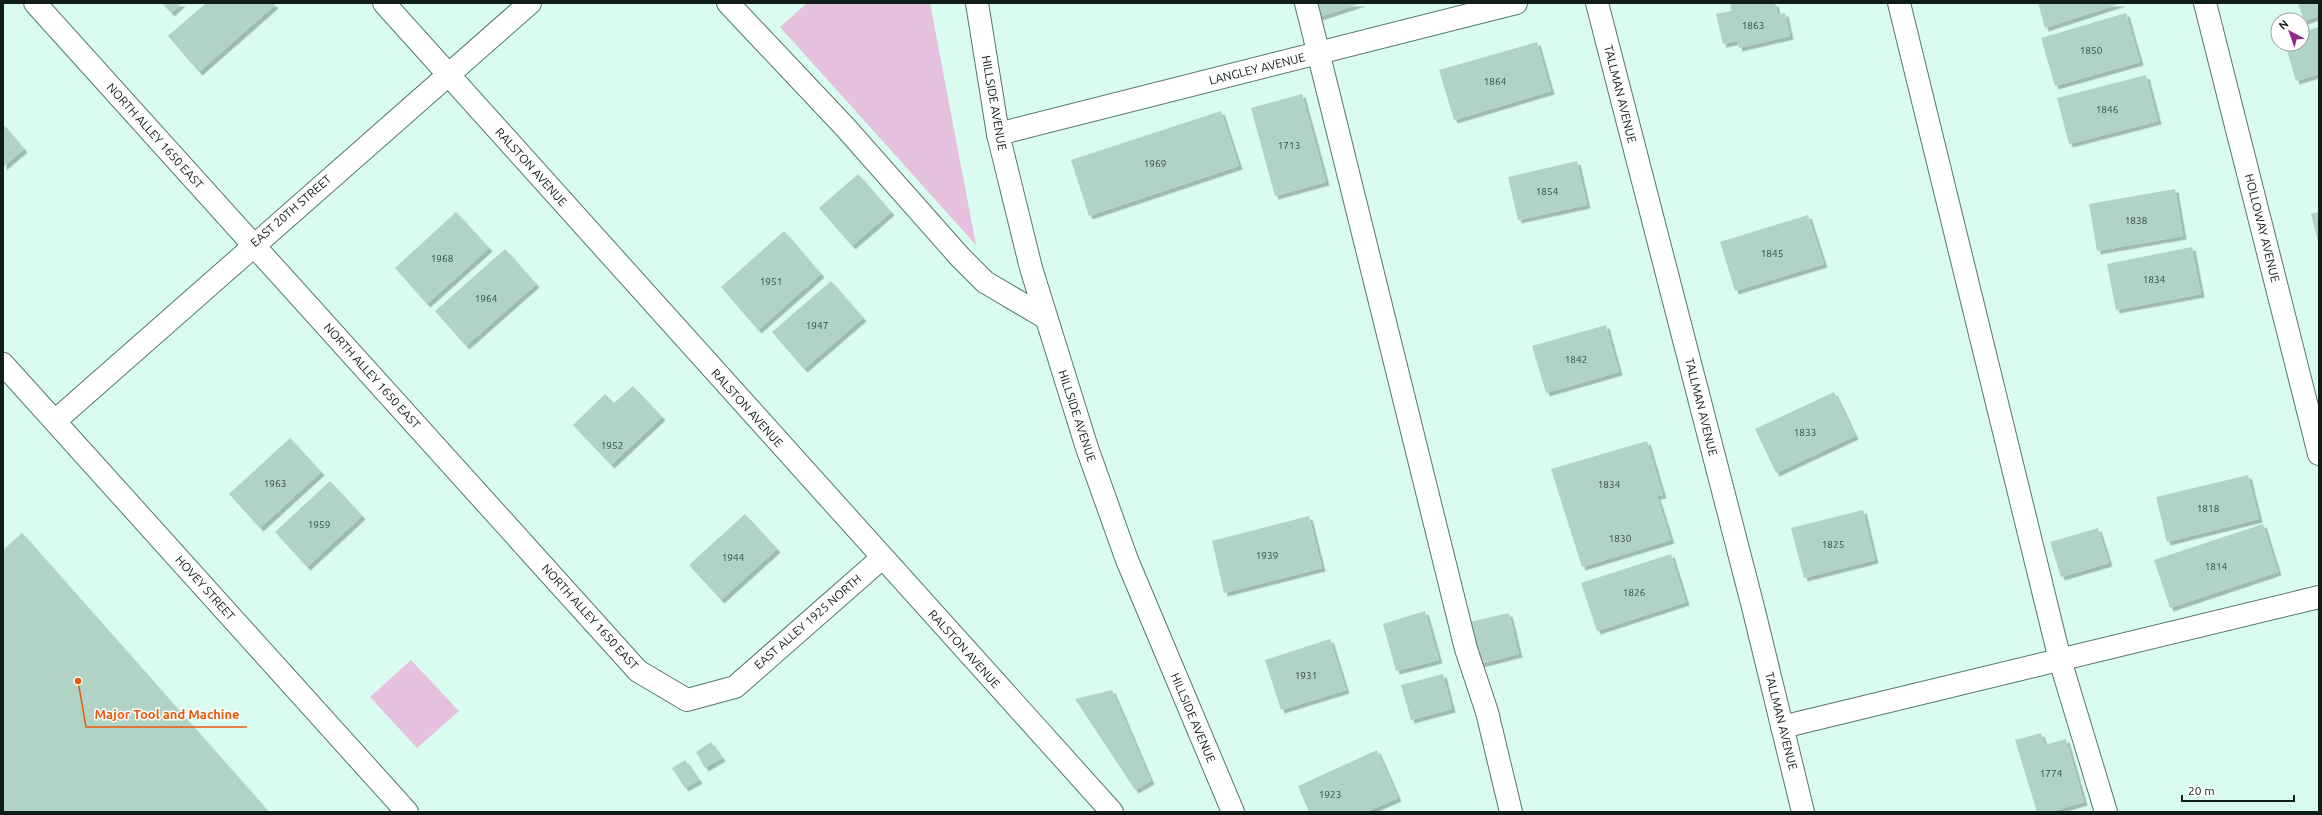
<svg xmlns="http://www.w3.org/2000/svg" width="2322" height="815" viewBox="0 0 2322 815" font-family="Ubuntu,sans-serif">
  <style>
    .green { fill: #e6c1df }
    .building { fill: #b1d3c6; filter: url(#shadow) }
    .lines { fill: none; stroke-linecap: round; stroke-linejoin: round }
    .minor-casing { stroke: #57766b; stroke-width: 24 }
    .minor { stroke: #fff; stroke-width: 22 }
    .labels { text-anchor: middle; stroke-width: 3; stroke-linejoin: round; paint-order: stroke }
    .number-label { font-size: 10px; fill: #384a44 }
    .street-label { font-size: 12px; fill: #101c18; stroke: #fff }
    .leader { fill: none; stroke: #e8590c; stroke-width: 1.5 }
    .callout-dot { fill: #e8590c; stroke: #fff; stroke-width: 1.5 }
    .callout-label { font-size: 13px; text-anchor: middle; font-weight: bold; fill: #e8590c; stroke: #fff; stroke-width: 3; stroke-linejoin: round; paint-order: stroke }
  </style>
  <defs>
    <filter id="shadow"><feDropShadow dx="3.5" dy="3.5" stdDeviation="0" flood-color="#0004"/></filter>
  </defs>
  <rect width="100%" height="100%" fill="#dafcf0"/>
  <!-- green -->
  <g class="green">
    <polygon points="807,3 930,3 976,245 780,27"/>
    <polygon points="411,660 459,711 417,748 370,697"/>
  </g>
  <!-- building -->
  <g class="building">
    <polygon points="162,3 182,3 171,13"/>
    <polygon points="206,3 273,3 275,5 199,72 168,36"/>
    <polygon points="1314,3 1362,3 1319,17"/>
    <polygon points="1730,3 1775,3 1778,14 1785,13 1790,36 1739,48 1737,41 1723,44 1716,14 1731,11"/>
    <polygon points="2038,3 2122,3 2045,28"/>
    <polygon points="2298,3 2319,3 2319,16 2304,21"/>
    <polygon points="2126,13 2140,62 2055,86 2041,38"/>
    <polygon points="2319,27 2319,74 2296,81 2285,44 2302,44 2302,32"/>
    <polygon points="1537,42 1551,91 1454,120 1439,70"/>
    <polygon points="2146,75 2158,121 2069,144 2057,98"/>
    <polygon points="1302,94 1326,182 1275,196 1251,108"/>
    <polygon points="1221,111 1239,166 1089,216 1071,160"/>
    <polygon points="3,124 24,149 3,167"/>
    <polygon points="1577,161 1587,205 1518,220 1508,177"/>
    <polygon points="858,174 891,212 852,246 819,208"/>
    <polygon points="2175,189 2183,236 2097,251 2089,204"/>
    <polygon points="456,212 489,248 427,304 395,268"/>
    <polygon points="2319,212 2319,242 2318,242 2311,214"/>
    <polygon points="1808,215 1824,264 1735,291 1720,242"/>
    <polygon points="784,231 821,274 758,330 721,287"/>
    <polygon points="2192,247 2201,294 2116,310 2107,264"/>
    <polygon points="505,249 536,284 466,346 435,311"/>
    <polygon points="831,281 863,318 804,369 772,332"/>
    <polygon points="1606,325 1619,372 1546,393 1532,346"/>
    <polygon points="633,386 662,417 611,465 573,425 605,394 614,403"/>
    <polygon points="1834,392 1855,436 1776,473 1755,429"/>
    <polygon points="290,438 321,472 260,528 229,494"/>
    <polygon points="1647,441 1663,495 1657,496 1671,540 1582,567 1551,469"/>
    <polygon points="2248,475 2259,519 2167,542 2156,497"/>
    <polygon points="330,481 362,516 307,567 275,532"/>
    <polygon points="1863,510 1875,560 1804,578 1791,528"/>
    <polygon points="745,514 777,549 721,600 689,565"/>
    <polygon points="1309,516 1322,568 1224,593 1212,541"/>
    <polygon points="2263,524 2278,572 2170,608 2154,560"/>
    <polygon points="2098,528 2109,563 2061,577 2050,542"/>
    <polygon points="22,533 269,812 3,812 3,550"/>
    <polygon points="1671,554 1686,602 1597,631 1581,583"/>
    <polygon points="1425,611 1439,660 1396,671 1383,624"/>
    <polygon points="1509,613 1519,654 1476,665 1465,623"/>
    <polygon points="1330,639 1346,690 1281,710 1265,660"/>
    <polygon points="1443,674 1452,709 1411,720 1401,685"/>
    <polygon points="1112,690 1151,781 1135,790 1075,699"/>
    <polygon points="2041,733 2045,745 2066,739 2084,802 2050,812 2037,812 2015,740"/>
    <polygon points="711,742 722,758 705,768 696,752"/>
    <polygon points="1377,750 1398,798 1366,812 1309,812 1298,786"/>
    <polygon points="685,760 699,780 685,788 672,768"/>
  </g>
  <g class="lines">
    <!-- minor casing -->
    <g class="minor-casing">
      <g id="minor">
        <polyline points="35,3 638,671 687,700 735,687 882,558"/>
        <polyline points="384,3 1112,812"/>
        <polyline points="728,3 845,127 960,257 985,282 1046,318"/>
        <polyline points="977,3 998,134 1031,268 1087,448 1127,560 1233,812"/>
        <polyline points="1306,3 1466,649 1487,712 1511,812"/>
        <polyline points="1597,3 1753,607 1803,812"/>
        <polyline points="1899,3 2060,660 2106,812"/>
        <polyline points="2205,3 2319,454"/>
        <polyline points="998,134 1516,3"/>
        <polyline points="3,364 407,812"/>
        <polyline points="55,421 530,3"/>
        <polyline points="1782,727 2319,597"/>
      </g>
    </g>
    <!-- minor -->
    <use href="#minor" class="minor"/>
  </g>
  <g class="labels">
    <!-- number labels -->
    <g class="number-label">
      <text x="1753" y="29">1863</text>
      <text x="2091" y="54">1850</text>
      <text x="1495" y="85">1864</text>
      <text x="2107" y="113">1846</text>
      <text x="1289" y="149">1713</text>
      <text x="1155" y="167">1969</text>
      <text x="1547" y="195">1854</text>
      <text x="2136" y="224">1838</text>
      <text x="1772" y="257">1845</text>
      <text x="442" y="262">1968</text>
      <text x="2154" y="283">1834</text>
      <text x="771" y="285">1951</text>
      <text x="486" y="302">1964</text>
      <text x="817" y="329">1947</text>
      <text x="1576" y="363">1842</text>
      <text x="1805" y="436">1833</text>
      <text x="612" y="449">1952</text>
      <text x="275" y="487">1963</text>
      <text x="1609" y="488">1834</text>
      <text x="2208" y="512">1818</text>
      <text x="319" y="528">1959</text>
      <text x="1620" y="542">1830</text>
      <text x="1833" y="548">1825</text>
      <text x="1267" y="559">1939</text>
      <text x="733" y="561">1944</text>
      <text x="2216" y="570">1814</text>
      <text x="1634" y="596">1826</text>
      <text x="1306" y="679">1931</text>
      <text x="2051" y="777">1774</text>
      <text x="1330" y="798">1923</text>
    </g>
    <!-- street labels -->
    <g class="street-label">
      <text transform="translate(1257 69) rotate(-14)" y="4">LANGLEY AVENUE</text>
      <text transform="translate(1620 94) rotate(76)" y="4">TALLMAN AVENUE</text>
      <text transform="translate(994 103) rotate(80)" y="4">HILLSIDE AVENUE</text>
      <text transform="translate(155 136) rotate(48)" y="4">NORTH ALLEY 1650 EAST</text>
      <text transform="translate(531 167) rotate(48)" y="4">RALSTON AVENUE</text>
      <text transform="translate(291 211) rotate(-41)" y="4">EAST 20TH STREET</text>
      <text transform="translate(2262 228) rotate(76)" y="4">HOLLOWAY AVENUE</text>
      <text transform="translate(372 376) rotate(48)" y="4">NORTH ALLEY 1650 EAST</text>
      <text transform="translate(1701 407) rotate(76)" y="4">TALLMAN AVENUE</text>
      <text transform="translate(747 408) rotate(48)" y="4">RALSTON AVENUE</text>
      <text transform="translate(1077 416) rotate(72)" y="4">HILLSIDE AVENUE</text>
      <text transform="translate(205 588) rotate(48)" y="4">HOVEY STREET</text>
      <text transform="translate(590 617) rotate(48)" y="4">NORTH ALLEY 1650 EAST</text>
      <text transform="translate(808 622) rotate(-41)" y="4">EAST ALLEY 1925 NORTH</text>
      <text transform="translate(964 649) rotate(48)" y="4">RALSTON AVENUE</text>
      <text transform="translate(1193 718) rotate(67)" y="4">HILLSIDE AVENUE</text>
      <text transform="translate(1781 721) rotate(76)" y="4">TALLMAN AVENUE</text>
    </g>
  </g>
  <!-- callouts -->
  <path class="leader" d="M78 681L86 727H247"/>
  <circle class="callout-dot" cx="78" cy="681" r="4"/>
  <g class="callout-label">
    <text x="167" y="719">Major Tool and Machine</text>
  </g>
  <!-- border -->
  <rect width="2322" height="815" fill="none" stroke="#101c18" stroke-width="8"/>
  <!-- north arrow -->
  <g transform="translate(2290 32) rotate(319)"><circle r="19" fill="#ffffff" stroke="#9fa4a3"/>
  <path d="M0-3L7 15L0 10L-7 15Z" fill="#942789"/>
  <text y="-6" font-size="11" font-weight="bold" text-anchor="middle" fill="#101c18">N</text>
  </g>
  <!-- scale -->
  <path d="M2182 795v6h112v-6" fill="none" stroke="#101c18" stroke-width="2"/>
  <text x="2188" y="795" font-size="12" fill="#101c18" stroke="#ffffff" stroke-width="3" paint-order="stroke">20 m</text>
</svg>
